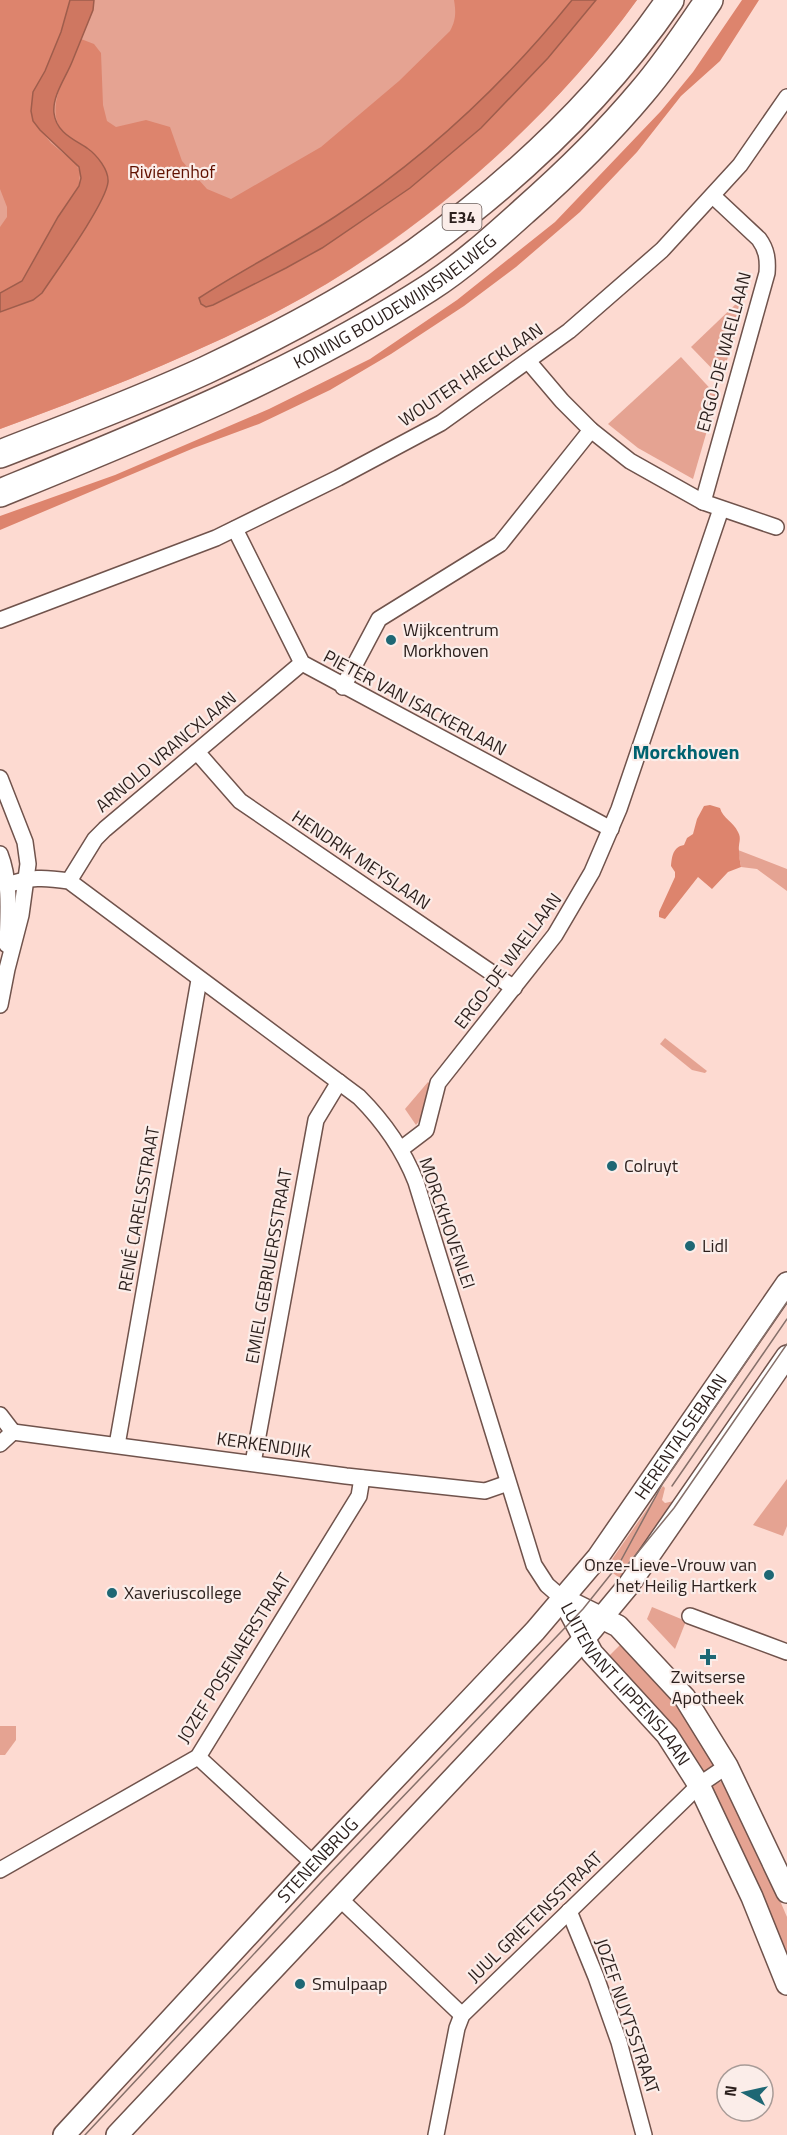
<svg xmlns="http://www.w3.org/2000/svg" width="787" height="2135" viewBox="0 0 787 2135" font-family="'Titillium Web',sans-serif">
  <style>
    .green { fill: #e5a392 }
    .forest { fill: #dd846d }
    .water { fill: #cf7761; stroke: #9e5d4c; stroke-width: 1.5 }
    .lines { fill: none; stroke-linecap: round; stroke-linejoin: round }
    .street-casing { stroke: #70534c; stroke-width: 18 }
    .secondary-casing { stroke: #70534c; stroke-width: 24 }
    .highway-casing { stroke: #70534c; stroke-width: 30 }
    .street { stroke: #fff; stroke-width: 15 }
    .secondary { stroke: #fff; stroke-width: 21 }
    .highway { stroke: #fff; stroke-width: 27 }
    .tram { stroke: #86706a; stroke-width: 1.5 }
    .poi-dot { fill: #1e6774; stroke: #fbede9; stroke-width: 2 }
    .labels { text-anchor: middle; stroke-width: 4.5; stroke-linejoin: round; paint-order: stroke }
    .shield { fill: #fbede9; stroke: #695d5a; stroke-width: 1.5 }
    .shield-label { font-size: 16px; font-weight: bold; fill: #2b1f1c }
    .park-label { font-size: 18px; fill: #601000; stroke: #fbede9 }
    .street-label { font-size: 18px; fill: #2b1f1c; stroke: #fbede9 }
    .poi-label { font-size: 18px; fill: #2b1f1c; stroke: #fbede9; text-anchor: start }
    .neighbourhood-label { font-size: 20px; font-weight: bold; fill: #006270; stroke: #fbede9 }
  </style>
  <rect width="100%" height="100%" fill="#fddad1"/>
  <!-- green -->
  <g class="green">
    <path d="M0,0H637C548,123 415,240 280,310C190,357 95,394 0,429Z"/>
    <polygon points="739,301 742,305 722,379 691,347"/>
    <polygon points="681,357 717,396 693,479 638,448 608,424"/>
    <polygon points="738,850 787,869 787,891 757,869 741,867"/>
    <polygon points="665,1038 707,1071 705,1073 692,1070 660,1044"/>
    <polygon points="428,1082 430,1084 423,1116 416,1125 405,1109"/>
    <polygon points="787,1479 787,1526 783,1536 753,1525"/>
    <polygon points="663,1486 665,1488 662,1500 665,1503 674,1501 621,1579 606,1568"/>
    <polygon points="652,1607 686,1621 675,1649 647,1619"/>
    <polygon points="620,1645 674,1698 717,1762 702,1773 605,1660"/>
    <polygon points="0,1726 16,1726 16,1740 5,1755 0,1755"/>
    <polygon points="724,1780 768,1873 787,1917 787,1963 708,1788"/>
  </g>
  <!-- forest -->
  <g class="forest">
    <polygon points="0,0 70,0 61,32 45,71 33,92 33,121 51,143 76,164 80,172 79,186 58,217 22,281 0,293 0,227 7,217 7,207 0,189"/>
    <path d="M454,0H572C506,83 425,158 336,216C292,245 244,270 199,298L206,307L286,268L322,248L410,188L481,128L548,58L596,0H637C548,123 415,239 280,310C190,357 95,394 0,429V312L33,300L92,216L107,187L68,137C38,114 70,67 81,39L94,44L101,53L103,105L107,121L116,127L146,120L170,127L182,161L207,189L231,199L321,147L399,81L450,31C456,20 456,12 454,0Z"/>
    <polygon points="742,0 759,0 720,61 681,96 637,152 580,212 516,267 464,306 391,354 330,390 259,424 194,448 0,530 0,516 115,475 269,409 370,359 457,300 555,222 661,111 693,72"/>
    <path d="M710,805L720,808C723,819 733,821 738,832C742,839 738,843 739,851C739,856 740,862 741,867L728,872L712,889L698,877L665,919L659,917V912L675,877V872L671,866C672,856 673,847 684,845L687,838L693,834L697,819L704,806Z"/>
  </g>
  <!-- water -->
  <g class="water">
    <path d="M70,0H94L93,10C86,27 79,45 72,62C66,77 52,96 54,113C56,132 73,139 87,148C97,155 109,170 108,182C106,203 56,272 42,293L33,300L0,312V293L22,281L58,217L79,186L81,178L79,167L40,130L33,121L31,111L33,92L45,71L61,32Z"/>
    <path d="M572,0H596L548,58L481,128L410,188L322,248L286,268L213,305L206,307L201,304L199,298C243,269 292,245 336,216C425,158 505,83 572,0Z"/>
  </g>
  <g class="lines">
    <!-- street casing -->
    <g class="street-casing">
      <g id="street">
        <polyline points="528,361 562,401 591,430 630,461 703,502 776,527"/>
        <path d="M703,502L767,273C768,260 767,250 759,239L713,196"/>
        <polyline points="235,529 302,663 611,829"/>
        <polyline points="0,620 216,538 338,478 441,423 569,331 662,250 740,165 787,97"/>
        <polyline points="343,687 379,619 500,544 591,430"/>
        <polyline points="197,752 240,801 514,988"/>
        <polyline points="0,778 25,842 28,864 21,915 7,969 0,1005"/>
        <path d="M0,854C11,882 8,915 7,945"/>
        <polyline points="69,881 95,839 105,829 302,663"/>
        <path d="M7,885C31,877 43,877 69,881L359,1097C384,1122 403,1149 416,1182L534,1565L547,1585L563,1599"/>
        <polyline points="401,1149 426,1130 438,1083 555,935 592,872 619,809 721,509"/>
        <polyline points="0,1415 13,1432"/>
        <polyline points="13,1432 346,1476 485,1491 508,1483"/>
        <polyline points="0,1444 13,1432"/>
        <polyline points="117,1445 199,980"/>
        <polyline points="253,1463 316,1120 339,1082"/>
        <polyline points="690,1616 787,1652"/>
        <polyline points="198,1757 314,1864"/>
        <polyline points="0,1870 198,1757 359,1496 362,1478"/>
        <polyline points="339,1898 462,2015"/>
        <polyline points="569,1911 596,1977 619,2042 644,2135"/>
        <polyline points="436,2135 457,2028 462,2015 686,1798 699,1785 727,1766"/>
      </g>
    </g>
    <!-- secondary casing -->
    <g class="secondary-casing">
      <g id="secondary">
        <path id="s1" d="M563,1599L592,1653L667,1735L699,1785L752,1897L787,1984"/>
        <polyline points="563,1599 618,1626 685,1698 727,1766 787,1892"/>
        <path id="s2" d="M64,2135L314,1864L535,1631L598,1557L787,1283"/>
        <polyline points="117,2135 584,1639 628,1586 787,1356"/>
      </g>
    </g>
    <!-- highway casing -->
    <g class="highway-casing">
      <g id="highway">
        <path d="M0,454C69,427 139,401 206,370C278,336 351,298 416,252C512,183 603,98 670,0"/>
        <path id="s3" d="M0,493C147,433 295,374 429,288C463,266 494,238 524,211C566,174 606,135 642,92C667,63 688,31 709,0"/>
      </g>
    </g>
    <!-- street -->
    <use href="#street" class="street"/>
    <!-- secondary -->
    <use href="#secondary" class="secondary"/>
    <!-- highway -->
    <use href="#highway" class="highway"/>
    <!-- tram -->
    <g class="tram">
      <polyline points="672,1486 787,1319"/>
      <polyline points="625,1568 674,1508 787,1344"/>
      <polyline points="85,2135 322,1881 583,1609 619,1564 663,1483 787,1302"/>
    </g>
  </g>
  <!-- markers -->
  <g class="poi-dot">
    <circle cx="391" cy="640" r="6"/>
    <circle cx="612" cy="1166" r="6"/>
    <circle cx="690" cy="1246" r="6"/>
    <circle cx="769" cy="1575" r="6"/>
    <circle cx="112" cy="1593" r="6"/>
    <path d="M705 1648h6v6h6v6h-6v6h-6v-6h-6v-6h6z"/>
    <circle cx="300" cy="1984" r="6"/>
  </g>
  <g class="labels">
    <!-- shield labels -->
    <rect class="shield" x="442.5" y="204" width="39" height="26" rx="4.5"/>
    <g class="shield-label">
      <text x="462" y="223">E34</text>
    </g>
    <!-- park labels -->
    <g class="park-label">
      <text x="172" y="178">Rivierenhof</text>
    </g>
    <!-- street labels -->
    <g class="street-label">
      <text dy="6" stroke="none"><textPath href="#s3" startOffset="440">KONING BOUDEWIJNSNELWEG</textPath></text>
      <text transform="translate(724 352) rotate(-75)" y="6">ERGO-DE WAELLAAN</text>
      <text transform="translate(471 375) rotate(-34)" y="6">WOUTER HAECKLAAN</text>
      <text transform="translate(415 703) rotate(28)" y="6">PIETER VAN ISACKERLAAN</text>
      <text transform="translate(166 752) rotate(-40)" y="6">ARNOLD VRANCXLAAN</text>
      <text transform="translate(361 860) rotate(34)" y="6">HENDRIK MEYSLAAN</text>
      <text transform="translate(508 961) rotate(-53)" y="6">ERGO-DE WAELLAAN</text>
      <text transform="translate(139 1209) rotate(-80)" y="6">RENÉ CARELSSTRAAT</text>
      <text transform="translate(447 1223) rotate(71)" y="6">MORCKHOVENLEI</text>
      <text transform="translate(269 1266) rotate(-80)" y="6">EMIEL GEBRUERSSTRAAT</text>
      <text dy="6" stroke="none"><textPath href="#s2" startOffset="933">HERENTALSEBAAN</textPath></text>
      <text transform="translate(264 1445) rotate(8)" y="6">KERKENDIJK</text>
      <text transform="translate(234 1658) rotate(-58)" y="6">JOZEF POSENAERSTRAAT</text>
      <text dy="6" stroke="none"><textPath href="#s1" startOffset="106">LUITENANT LIPPENSLAAN</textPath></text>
      <text dy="6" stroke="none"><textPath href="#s2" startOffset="374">STENENBRUG</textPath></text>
      <text transform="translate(535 1917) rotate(-44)" y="6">JUUL GRIETENSSTRAAT</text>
      <text transform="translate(627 2016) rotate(71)" y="6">JOZEF NUYTSSTRAAT</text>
    </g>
    <!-- poi labels -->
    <g class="poi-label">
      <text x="403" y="636">Wijkcentrum<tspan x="403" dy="21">Morkhoven</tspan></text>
      <text x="624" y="1172">Colruyt</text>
      <text x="702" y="1252">Lidl</text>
      <text x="757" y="1571" text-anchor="end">Onze-Lieve-Vrouw van<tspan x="757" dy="21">het Heilig Hartkerk</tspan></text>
      <text x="124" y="1599">Xaveriuscollege</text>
      <text x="708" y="1683" text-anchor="middle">Zwitserse<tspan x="708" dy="21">Apotheek</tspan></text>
      <text x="312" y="1990">Smulpaap</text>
    </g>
    <!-- neighbourhood labels -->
    <g class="neighbourhood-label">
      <text x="686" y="759">Morckhoven</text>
    </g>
  </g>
  <!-- north arrow -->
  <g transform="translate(745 2093) rotate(278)"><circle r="28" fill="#fbede9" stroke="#a89b97" stroke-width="1.5"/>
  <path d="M0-4.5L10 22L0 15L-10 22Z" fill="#1e6774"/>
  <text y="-9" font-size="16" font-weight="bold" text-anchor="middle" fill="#2b1f1c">N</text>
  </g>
</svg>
